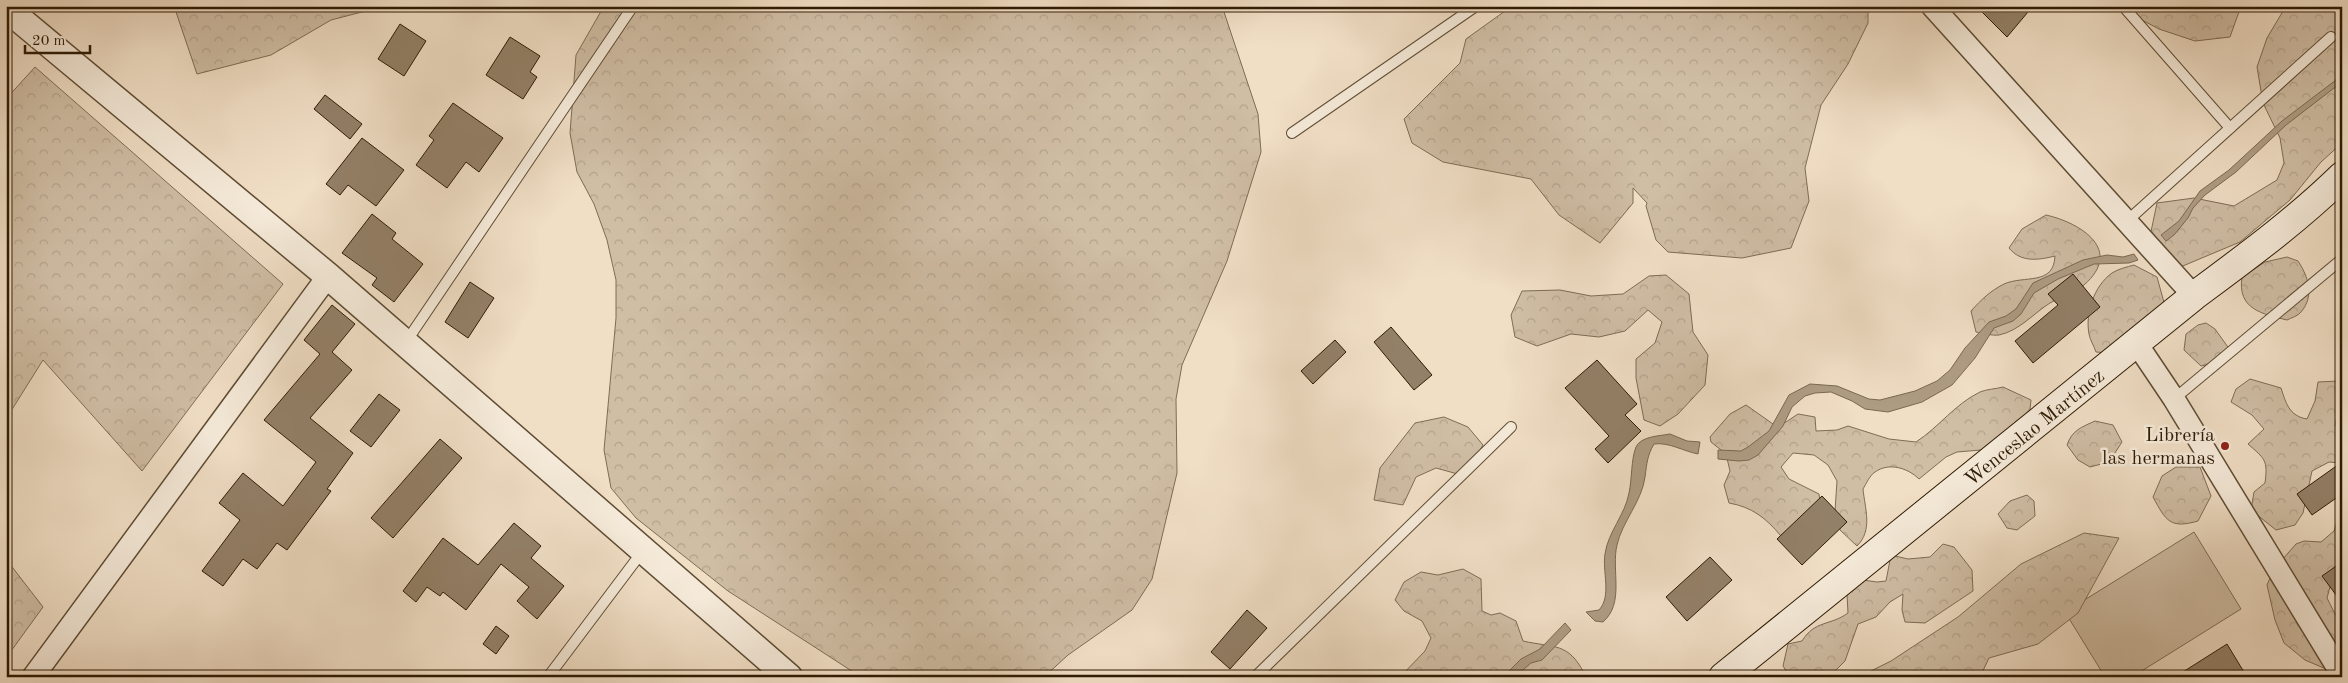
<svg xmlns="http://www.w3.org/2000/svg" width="2348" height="683" viewBox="0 0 2348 683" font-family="'Old Standard TT',serif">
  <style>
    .green { fill: #cfbda4; stroke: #7e6c54 }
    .forest { fill: url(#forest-crowns); stroke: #7e6c54 }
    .water { fill: #ae9c83; stroke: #7b6850 }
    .building { fill: #938068; stroke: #2e1b04 }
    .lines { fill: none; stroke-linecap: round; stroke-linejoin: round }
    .service-casing { stroke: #5e4c34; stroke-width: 12 }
    .minor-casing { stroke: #5e4c34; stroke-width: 24 }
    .tertiary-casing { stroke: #5e4c34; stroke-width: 29 }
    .secondary-casing { stroke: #2e1b04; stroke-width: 30 }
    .service { stroke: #f5ead9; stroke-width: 10 }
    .minor { stroke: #f5ead9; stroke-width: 21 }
    .tertiary { stroke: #f5ead9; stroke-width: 26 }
    .secondary { stroke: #f5ead9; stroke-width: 28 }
    .poi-dot { fill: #8f2418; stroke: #f5ead9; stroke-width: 2 }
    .labels { text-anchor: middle; stroke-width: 5; stroke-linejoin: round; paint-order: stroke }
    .street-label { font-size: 20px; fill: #2e1b04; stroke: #f5ead9 }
    .poi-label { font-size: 20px; fill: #2e1b04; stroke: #f5ead9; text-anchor: end }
  </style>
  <defs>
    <pattern id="forest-crowns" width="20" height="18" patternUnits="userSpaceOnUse" patternTransform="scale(1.25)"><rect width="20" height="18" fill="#cfbda4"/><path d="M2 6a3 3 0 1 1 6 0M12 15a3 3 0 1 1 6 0" fill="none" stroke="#b2a28c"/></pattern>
  </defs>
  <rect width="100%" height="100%" fill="#f0dec5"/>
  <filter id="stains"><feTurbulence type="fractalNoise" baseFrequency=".004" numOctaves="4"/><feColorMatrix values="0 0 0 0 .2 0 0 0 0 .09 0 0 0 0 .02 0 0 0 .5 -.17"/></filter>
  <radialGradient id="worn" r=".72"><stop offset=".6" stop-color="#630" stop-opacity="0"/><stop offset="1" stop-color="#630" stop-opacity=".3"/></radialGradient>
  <!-- green -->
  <polygon class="green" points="2194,532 2241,609 2132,677 2105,677 2065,612"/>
  <!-- forest -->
  <g class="forest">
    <polygon points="174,6 385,6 331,20 271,55 197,74"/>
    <polygon points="604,6 1222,6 1258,114 1261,152 1227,261 1182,365 1176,399 1177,473 1152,579 1132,610 1068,655 1044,677 861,677 728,591 636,518 611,488 604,450 616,318 616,280 607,240 594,204 577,172 570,133 576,55"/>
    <polygon points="1512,6 1868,6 1868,23 1848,64 1821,105 1805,168 1809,201 1791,248 1742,258 1668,252 1656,240 1646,206 1647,203 1633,188 1633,203 1600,243 1559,215 1531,179 1443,162 1412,143 1404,119 1460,63 1466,39"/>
    <polygon points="2126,6 2241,6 2230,37 2195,41 2159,29 2127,12"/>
    <polygon points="2286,6 2342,6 2342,143 2321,162 2290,200 2240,242 2178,268 2149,241 2157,203 2194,198 2234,206 2277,180 2284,163 2280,138 2263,103 2257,67 2267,38"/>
    <polygon points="35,67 283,284 142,471 43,360 6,419 6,99"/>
    <path d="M2046,215C2081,223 2124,250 2084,285C2072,295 2062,296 2050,303C2034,313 2019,331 1999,335C1992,336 1983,333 1976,332L1971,311C1981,300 1990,291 2004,284C2024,275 2054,286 2055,256C2039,260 2021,263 2009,248L2022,229Z"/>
    <path d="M2287,257L2298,261C2308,276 2315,296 2301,312C2298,316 2291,318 2287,320C2262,314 2237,309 2242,277L2265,262Z"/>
    <path d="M2134,265L2157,277L2165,306L2109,353L2096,352C2094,346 2090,340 2089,334C2085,313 2094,286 2112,273C2118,269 2127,267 2134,265Z"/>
    <polygon points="1666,275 1689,294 1693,332 1708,355 1705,385 1678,414 1660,426 1644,420 1636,378 1636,359 1655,343 1662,322 1648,310 1625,331 1599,337 1571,334 1537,346 1515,337 1511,315 1522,291 1560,290 1591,296 1623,294 1649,276"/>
    <polygon points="2206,323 2215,329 2230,350 2225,361 2201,366 2184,350 2186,334 2198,325"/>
    <path d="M2250,379L2281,388C2286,403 2289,416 2307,419L2315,401L2318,382L2339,381C2345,397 2338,409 2335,425L2342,436V463L2329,462L2312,471L2303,513L2295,525L2276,530L2251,510L2254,492L2265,483C2268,460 2265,459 2248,444L2264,429L2252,415L2231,402L2236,389Z"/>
    <path d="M2003,387L2031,400L2029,419L2011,439L1981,450L1957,452L1946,457L1919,479C1908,468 1889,462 1875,472C1870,475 1866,484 1863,489C1865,509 1873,530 1857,546L1840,530L1835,511L1837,481L1828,465L1814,455L1793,453L1781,467L1789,479L1819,494L1822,514L1781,536C1766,518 1752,507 1729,503L1724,485L1730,471L1726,454L1711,442L1710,437L1730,414L1746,405L1773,424L1786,422L1798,414L1815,417L1816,431L1837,430L1848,426L1889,439L1916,442C1939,427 1955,404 1980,392C1987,389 1996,389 2003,387Z"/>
    <polygon points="1444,417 1468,427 1483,445 1465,476 1436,468 1416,477 1403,505 1374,500 1380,468 1415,423"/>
    <path d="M2095,421L2113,425L2122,442L2109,462L2090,467L2078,460L2067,445C2072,430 2082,427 2095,421Z"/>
    <path d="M2176,467H2200L2211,496L2198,521C2170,529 2166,521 2153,497L2162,476Z"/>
    <polygon points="2027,495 2034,501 2035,516 2017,530 2007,528 1998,514 2010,501"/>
    <polygon points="2342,515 2342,574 2331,583 2327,598 2335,614 2342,617 2342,667 2326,669 2305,660 2284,643 2275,620 2267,585 2274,569 2296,544 2304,541 2321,542 2334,531 2338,518"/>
    <polygon points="2084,533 2119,538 2078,613 2038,644 1989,658 1980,677 1859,677 1891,661 1958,617 2021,564"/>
    <path d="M1943,544L1954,547L1972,570L1973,591L1925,623L1905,622L1902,610L1903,594L1890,602L1876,617L1858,624L1845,661L1831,675L1790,677L1783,666L1788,644L1802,641C1815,620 1830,626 1848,613L1847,594L1863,580L1877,582L1886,581L1891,555L1908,559L1930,557Z"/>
    <polygon points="6,559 43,607 6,658"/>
    <path d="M1463,569L1481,579L1482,611L1491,615L1500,613L1516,621L1523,641C1554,648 1568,642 1584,673L1582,677H1400L1425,651L1431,638L1422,621L1404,611L1395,600L1404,582L1421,572L1438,575Z"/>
  </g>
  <!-- water -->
  <g class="water">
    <polygon points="2342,51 2342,80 2338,85 2286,125 2236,172 2205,195 2193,208 2188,218 2174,235 2166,241 2161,235 2179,221 2200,191 2229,170 2282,121 2336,80"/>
    <polygon points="2134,254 2138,260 2129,263 2094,264 2058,279 2034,293 2021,314 2013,321 1994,328 1975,358 1952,385 1922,402 1888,412 1865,409 1852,401 1831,392 1815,393 1805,396 1792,407 1783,426 1758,455 1749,460 1739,461 1718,459 1718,450 1741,451 1748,447 1769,431 1789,395 1810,384 1837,386 1869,399 1880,400 1915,391 1937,381 1950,370 1965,348 1989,322 2006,316 2016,309 2033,283 2083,260 2107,255 2123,257"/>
    <path d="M1670,434L1687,441L1700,442L1698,454C1683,451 1669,442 1654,444C1647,456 1647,463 1645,477C1642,501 1622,522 1617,545C1611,570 1625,603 1603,622L1595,621L1586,612L1599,610C1612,596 1602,571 1605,554C1608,532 1625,515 1629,493C1632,480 1631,459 1636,447C1641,436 1660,436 1670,434Z"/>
    <polygon points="1565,623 1571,630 1542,660 1531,663 1515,677 1503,677 1521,659 1540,649"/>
  </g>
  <!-- building -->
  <g class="building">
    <polygon points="1976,6 2033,6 2007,37"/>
    <polygon points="400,24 426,41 404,76 378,59"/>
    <polygon points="510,37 540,56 530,72 537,77 523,99 486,75"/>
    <polygon points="325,95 362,124 350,139 314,109"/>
    <polygon points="453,103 503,138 479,172 466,162 447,188 416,165 434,140 429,136"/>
    <polygon points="362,138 404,170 376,206 348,185 340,195 326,184"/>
    <polygon points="372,214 396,233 392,239 423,264 394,302 372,285 377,278 342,253"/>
    <polygon points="2073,274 2100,307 2033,363 2015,341 2058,305 2048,294"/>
    <polygon points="470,282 494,298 468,338 445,322"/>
    <polygon points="332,305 355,324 332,352 352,370 310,418 353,453 327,489 331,491 287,550 277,543 257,569 243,559 223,586 202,571 240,520 219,503 243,473 283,506 316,462 264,420 320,354 304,340"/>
    <polygon points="1391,327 1432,375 1414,390 1374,342"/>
    <polygon points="1335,340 1346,352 1313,384 1301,371"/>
    <polygon points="1597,360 1637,404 1625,415 1641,431 1608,463 1595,449 1609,436 1565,388"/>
    <polygon points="379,394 400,410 371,447 350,431"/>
    <polygon points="440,439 462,458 393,538 371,518"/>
    <polygon points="2342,462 2342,494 2312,515 2297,494"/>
    <polygon points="1822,496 1847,522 1802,565 1777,539"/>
    <polygon points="514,523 541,546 531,558 564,586 537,619 517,601 529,587 501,564 466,610 443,592 440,596 427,587 416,602 403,591 443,538 478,565"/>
    <polygon points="1710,557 1732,580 1687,621 1666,597"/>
    <polygon points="2342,562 2342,603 2322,576"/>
    <polygon points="1247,610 1267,628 1230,669 1211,652"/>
    <polygon points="496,626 509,636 496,654 483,644"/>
    <polygon points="2227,644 2247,677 2175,677"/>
  </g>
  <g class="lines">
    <!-- service casing -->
    <g class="service-casing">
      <g id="service">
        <polyline points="2123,6 2230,128"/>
        <polyline points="1292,133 1476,6"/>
        <polyline points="2126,222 2331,37"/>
        <polyline points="406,342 633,6"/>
        <polyline points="2174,399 2342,259"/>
        <polyline points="548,677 642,552"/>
        <polyline points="1255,677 1511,427"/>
      </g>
    </g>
    <!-- minor casing -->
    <g class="minor-casing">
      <g id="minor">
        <polyline points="1932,6 2194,296"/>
        <polyline points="2137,344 2174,399 2342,675"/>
        <polyline points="33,677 328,276"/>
      </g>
    </g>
    <!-- tertiary casing -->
    <g class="tertiary-casing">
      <polyline id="tertiary" points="6,8 328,276 789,677"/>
    </g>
    <!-- secondary casing -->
    <g class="secondary-casing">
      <path id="secondary" d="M1723,677L2194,296C2245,258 2296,221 2342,176"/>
    </g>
    <!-- service -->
    <use href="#service" class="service"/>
    <!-- minor -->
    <use href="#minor" class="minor"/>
    <!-- tertiary -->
    <use href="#tertiary" class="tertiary"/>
    <!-- secondary -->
    <use href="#secondary" class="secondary"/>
  </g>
  <!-- markers -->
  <circle class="poi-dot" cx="2225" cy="446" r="5"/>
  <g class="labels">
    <!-- street labels -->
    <g class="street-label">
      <text transform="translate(2034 427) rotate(-39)" y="7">Wenceslao Martínez</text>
    </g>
    <!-- poi labels -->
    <g class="poi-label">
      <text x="2215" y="441">Librería<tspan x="2215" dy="23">las hermanas</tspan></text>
    </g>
  </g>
  <!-- margin -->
  <rect width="2348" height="683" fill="none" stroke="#f0dec5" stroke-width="25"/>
  <rect x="8" y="8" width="2333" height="668" fill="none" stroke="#2e1b04" stroke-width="2.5"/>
  <rect x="12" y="12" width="2323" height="658" fill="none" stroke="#2e1b04"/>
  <!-- scale -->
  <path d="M25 45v8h65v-8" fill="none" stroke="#2e1b04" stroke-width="2.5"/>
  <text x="32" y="45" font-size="15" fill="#2e1b04" stroke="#f5ead9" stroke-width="4" paint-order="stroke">20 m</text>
  <rect width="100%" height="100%" filter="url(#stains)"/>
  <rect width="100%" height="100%" fill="url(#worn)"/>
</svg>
